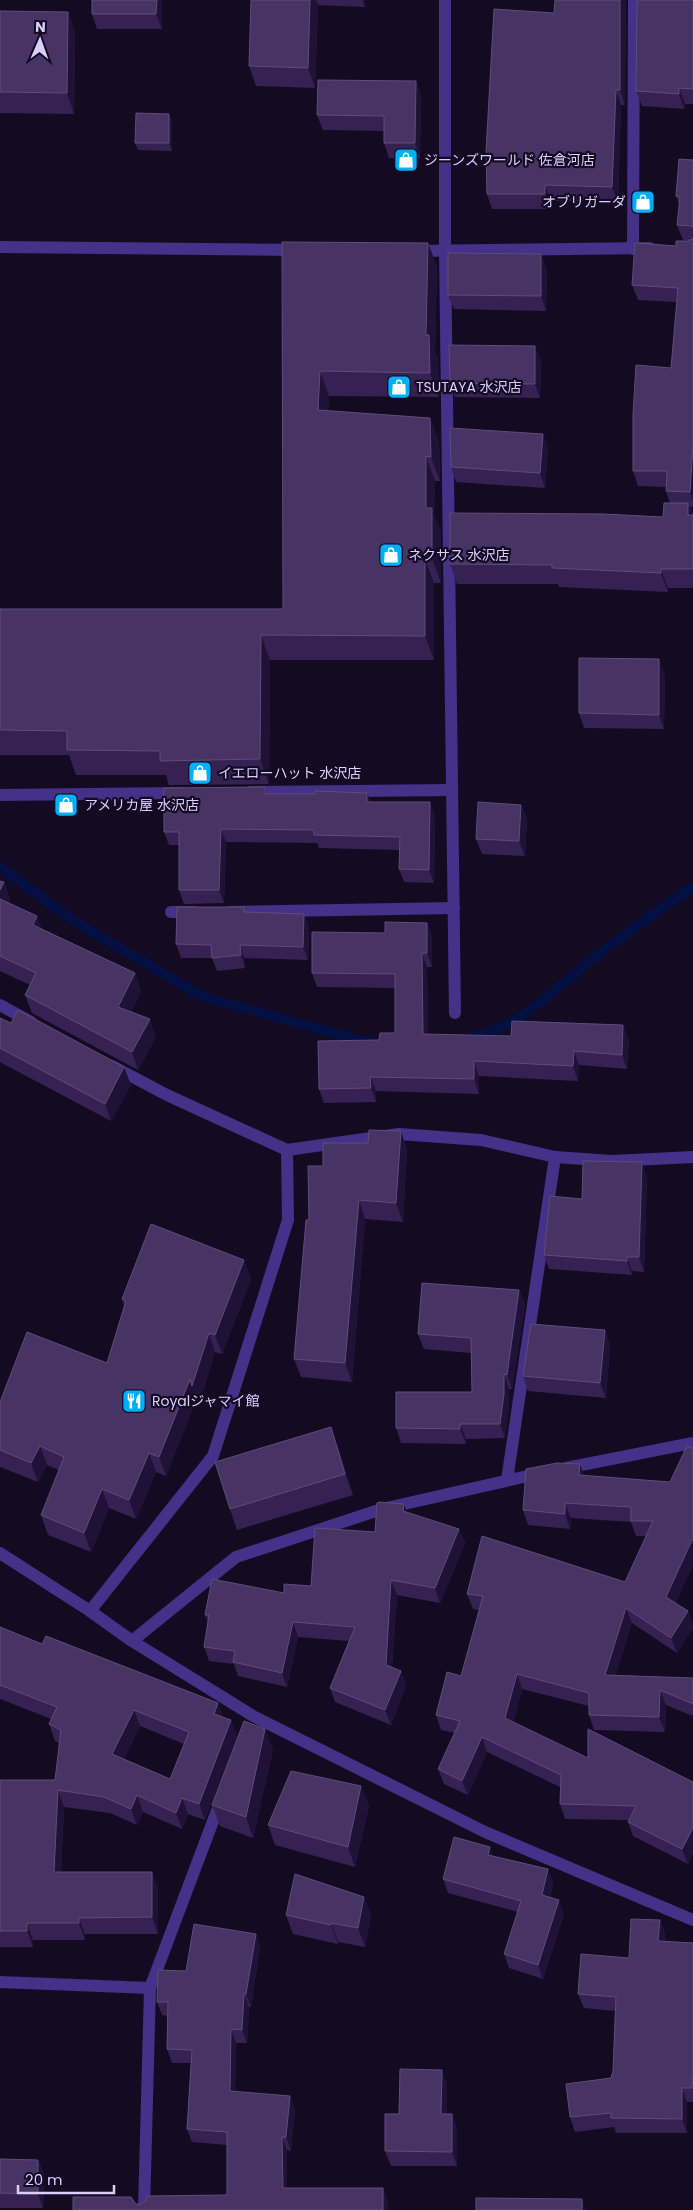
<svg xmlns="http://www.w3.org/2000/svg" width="693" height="2210" viewBox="0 0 693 2210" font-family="Poppins,'Noto Sans JP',sans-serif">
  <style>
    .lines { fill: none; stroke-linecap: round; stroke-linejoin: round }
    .stream { stroke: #040f42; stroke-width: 10 }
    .minor { stroke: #453187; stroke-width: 12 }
    .wall { fill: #352252; fill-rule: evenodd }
    .shaded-wall { fill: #201137 }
    .building { fill: #473465; stroke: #5e4c7d; fill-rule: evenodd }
    .labels { text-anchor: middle; stroke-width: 4.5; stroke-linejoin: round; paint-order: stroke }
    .poi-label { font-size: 14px; fill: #dccdff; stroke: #140b23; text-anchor: start }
  </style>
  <rect width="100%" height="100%" fill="#140b23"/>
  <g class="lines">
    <!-- stream -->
    <g class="stream">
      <polyline points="0,867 70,918 201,996 362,1041 372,1041"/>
      <path d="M469,1038C522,1028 558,985 599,954C630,931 661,908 693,887"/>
    </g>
    <!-- minor -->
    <g class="minor">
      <polyline points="445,0 445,251 455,1013"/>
      <polyline points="0,247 297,250"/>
      <polyline points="633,249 634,0"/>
      <polyline points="415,251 650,248"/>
      <polyline points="250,792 452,790"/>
      <polyline points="0,795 180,793"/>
      <polyline points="171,912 194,912"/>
      <polyline points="229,912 454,908"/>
      <polyline points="0,1005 31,1022"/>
      <polyline points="287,1150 399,1134 481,1140 555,1157 507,1480"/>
      <polyline points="555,1157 612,1161 693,1157"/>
      <polyline points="566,1468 693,1443"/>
      <polyline points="0,1553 90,1611 132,1641 253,1716 485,1832 693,1920"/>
      <polyline points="90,1611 213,1456 288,1220 287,1150 167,1095 112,1066"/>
      <polyline points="132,1641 236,1557 382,1509 541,1473"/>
      <polyline points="0,1982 150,1988"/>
      <polyline points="144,2210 150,1988 221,1800"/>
    </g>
  </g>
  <!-- wall -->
  <g class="wall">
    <polygon points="92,0 162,0 162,29 97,29 92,14"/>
    <polygon points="251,0 365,0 365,7 318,5 315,88 256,86 249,66"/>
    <polygon points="555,0 626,0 625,105 621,105 618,202 551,201 551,209 492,209 487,194 554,13"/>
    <polygon points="693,0 693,104 685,104 684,109 642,106 636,91"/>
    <polygon points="0,11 68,12 75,33 74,114 0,113"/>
    <polygon points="416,81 421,96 420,158 389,158 384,143 384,131 323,130 317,115"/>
    <polygon points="172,121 172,151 138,150 135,143"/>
    <polygon points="693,160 693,507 690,507 693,515 693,588 668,588 668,592 559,587 558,584 457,584 450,564 663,517 670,503 666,491 666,487 638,486 633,471 671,368 677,302 638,300 632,285 676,246 689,240 683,240 677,225 679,204 676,196"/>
    <polygon points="282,242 428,243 437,267 435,351 438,359 439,397 329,396 328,411 430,418 439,442 440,481 435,481 434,516 441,532 441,583 434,583 434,660 270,660 269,784 169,785 166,775 76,775 69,755 0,755 0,609 283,609"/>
    <polygon points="547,269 546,311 454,309 448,295"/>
    <polygon points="541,361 540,398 455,397 450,383"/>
    <polygon points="543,434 548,449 545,488 456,482 451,467"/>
    <polygon points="665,674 664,729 584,728 579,713"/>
    <polygon points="265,787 267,794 315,794 367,793 371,802 435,816 434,883 404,882 399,869 400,850 319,848 317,843 226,842 224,903 184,904 179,890 179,845 169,845 164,832"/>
    <polygon points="521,805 527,819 525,856 482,854 476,839"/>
    <polygon points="0,881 4,882 10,900 9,903 42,929 135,973 141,991 131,1012 156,1037 138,1070 32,1013 25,995 30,985 0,971"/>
    <polygon points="246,912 309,927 308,960 244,958 245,968 217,971 212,958 181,958 176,944"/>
    <polygon points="427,923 432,937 432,967 427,967 428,1034 629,1040 627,1069 579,1065 578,1081 479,1076 479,1094 376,1091 376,1102 324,1103 319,1089 379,1040 395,1033 395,988 317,987 312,973 385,933"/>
    <polygon points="0,1018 131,1085 111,1121 0,1062"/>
    <polygon points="401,1131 407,1150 403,1222 365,1219 352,1382 301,1377 294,1359 309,1220 323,1166 368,1143"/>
    <polygon points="647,1176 644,1272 632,1271 632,1275 549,1269 544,1255 582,1199"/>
    <polygon points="244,1260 251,1279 222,1354 215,1352 199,1405 197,1398 166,1476 156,1472 136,1519 109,1508 91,1552 48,1535 41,1515 59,1470 47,1465 38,1482 0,1467 0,1402 107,1363 124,1306 122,1299"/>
    <polygon points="519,1290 525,1305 512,1389 509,1389 509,1408 505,1438 466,1439 466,1444 401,1443 396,1428 472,1392 471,1353 424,1349 418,1334"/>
    <polygon points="605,1330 610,1345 606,1398 528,1391 523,1376"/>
    <polygon points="338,1447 353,1495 237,1530 230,1509"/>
    <polygon points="580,1464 584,1476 670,1482 676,1603 688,1611 693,1624 693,1627 677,1653 632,1623 615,1676 693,1678 693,1716 666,1705 665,1732 594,1730 589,1715 589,1706 522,1689 513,1722 588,1758 693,1782 688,1864 633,1836 628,1822 628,1820 565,1819 560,1804 560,1787 487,1752 468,1795 444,1784 438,1769 455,1733 441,1730 436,1715 461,1676 479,1610 473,1609 467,1594 625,1582 647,1536 636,1536 631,1522 571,1518 570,1529 528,1525 523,1510"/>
    <polygon points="407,1512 459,1529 465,1543 440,1603 397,1595 392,1667 401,1671 406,1686 391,1725 335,1702 330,1688 349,1641 298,1637 287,1687 238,1676 234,1664 209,1661 204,1647 208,1622 205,1615 284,1593 311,1586 375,1532"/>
    <path d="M0,1627L42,1644L218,1703L223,1718L231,1720L237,1737L205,1820L188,1814L182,1829L143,1812L137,1825L110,1813L64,1807L61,1872L158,1888V1934H85V1940H33V1947H0V1780H55L59,1743L55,1741L49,1724L51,1719L0,1699ZM140,1726L184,1744L170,1779L124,1759Z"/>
    <polygon points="273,1750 253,1838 220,1826 212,1805"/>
    <polygon points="361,1786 369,1806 355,1867 275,1845 268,1825"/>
    <polygon points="493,1856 548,1869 553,1883 550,1898 564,1914 543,1979 509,1968 504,1954 518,1912 448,1893 443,1879"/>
    <polygon points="364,1897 371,1916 365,1947 338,1942 338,1944 293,1934 286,1915"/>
    <polygon points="660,1920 665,1934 665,1942 693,1943 693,2102 687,2102 687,2133 616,2133 614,2127 575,2132 570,2117 611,2078 613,2071 615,2011 584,2008 578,1994 629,1958"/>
    <polygon points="256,1934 260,1948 251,2007 249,2007 247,2043 236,2043 235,2092 290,2096 295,2110 291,2151 287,2150 287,2188 388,2201 73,2210 135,2203 139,2205 227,2195 227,2145 192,2142 187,2129 191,2063 172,2063 167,2049 168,2016 162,2015 157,2002 186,1971"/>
    <polygon points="442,2070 447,2085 447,2114 452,2114 457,2129 457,2166 391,2166 385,2151 399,2114"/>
    <polygon points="0,2159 38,2160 44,2174 43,2208 0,2208"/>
  </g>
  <!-- shaded-wall -->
  <g class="shaded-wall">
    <polygon points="157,0 162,0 162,29 156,14"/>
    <polygon points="310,0 316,0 318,5 315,88 308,68"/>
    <polygon points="362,0 365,0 365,7"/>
    <polygon points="620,0 626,0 625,105 620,90"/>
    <polygon points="68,12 75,33 74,114 67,93"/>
    <polygon points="416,81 421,96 420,158 415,143"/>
    <polygon points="679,88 685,104 684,109 679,94"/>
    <polygon points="616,90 621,105 618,202 612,187"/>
    <polygon points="169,114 172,121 172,151 169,143"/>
    <polygon points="545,185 551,201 551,209 545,194"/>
    <polygon points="428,243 437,267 435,351 438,359 439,397 430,373 426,335"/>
    <polygon points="541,254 547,269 546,311 541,296"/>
    <polygon points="535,346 541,361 540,398 535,384"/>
    <polygon points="320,371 329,396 327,435 318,410"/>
    <polygon points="430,418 439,442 440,481 431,457"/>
    <polygon points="543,434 548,449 545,488 540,473"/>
    <polygon points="693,446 693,500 690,492"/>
    <polygon points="426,456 435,481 434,516 441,532 441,583 432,559 426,508"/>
    <polygon points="688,503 693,517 688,515"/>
    <polygon points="425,559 434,583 434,660 425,636"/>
    <polygon points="661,569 668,588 668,592 661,573"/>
    <polygon points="261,635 270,660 269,784 260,759"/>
    <polygon points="659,659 665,674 664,729 659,715"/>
    <polygon points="367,793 372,806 367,802"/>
    <polygon points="430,802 435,816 434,883 429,870"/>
    <polygon points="521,805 527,819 525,856 519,841"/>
    <polygon points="221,829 226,842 224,903 219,890"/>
    <polygon points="4,882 10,900 3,916 0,906 0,890"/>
    <polygon points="304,914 309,927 308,960 303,947"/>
    <polygon points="37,916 44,934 33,925"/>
    <polygon points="427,923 432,937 432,967 427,953"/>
    <polygon points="240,945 244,958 245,968 241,955"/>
    <polygon points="422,953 427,967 428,1048 423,1034"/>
    <polygon points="135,973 141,991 125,1025 118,1007"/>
    <polygon points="150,1019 156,1037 138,1070 132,1052"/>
    <polygon points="623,1025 629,1040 627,1069 622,1055"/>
    <polygon points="574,1051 579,1065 578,1081 573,1066"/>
    <polygon points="474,1061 479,1076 479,1094 474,1079"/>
    <polygon points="124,1067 131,1085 111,1121 105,1104"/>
    <polygon points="370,1077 376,1091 376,1102 371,1088"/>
    <polygon points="401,1131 407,1150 403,1222 396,1203"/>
    <polygon points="642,1162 647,1176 644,1272 639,1257"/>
    <polygon points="359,1200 365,1219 352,1382 345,1363"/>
    <polygon points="627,1257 632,1271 632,1275 627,1261"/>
    <polygon points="244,1260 251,1279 222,1354 215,1335"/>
    <polygon points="519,1290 525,1305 512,1389 507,1375"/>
    <polygon points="605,1330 610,1345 606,1398 600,1383"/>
    <polygon points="209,1333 215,1352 199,1405 197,1398 166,1476 159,1457"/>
    <polygon points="504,1374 509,1389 509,1408 505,1438 500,1424"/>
    <polygon points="460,1424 466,1439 466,1444 460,1429"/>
    <polygon points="331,1427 338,1447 353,1495 345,1474"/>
    <polygon points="40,1446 47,1465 38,1482 31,1463"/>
    <polygon points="149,1453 156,1472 136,1519 129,1500"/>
    <polygon points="580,1464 585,1479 579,1475"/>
    <polygon points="102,1489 109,1508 91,1552 84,1533"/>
    <polygon points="565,1503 571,1518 570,1529 565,1514"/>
    <polygon points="404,1504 410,1519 403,1511"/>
    <polygon points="459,1529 465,1543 440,1603 435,1588"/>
    <polygon points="693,1538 693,1565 672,1612 666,1597"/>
    <polygon points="391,1580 397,1595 391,1680 386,1665"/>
    <polygon points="626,1608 632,1623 611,1690 605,1675"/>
    <polygon points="688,1611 693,1624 693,1627 677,1653 671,1638"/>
    <polygon points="293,1622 298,1637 287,1687 282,1673"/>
    <polygon points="401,1671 406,1686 391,1725 385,1710"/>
    <polygon points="517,1674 522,1689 510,1733 505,1718"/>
    <polygon points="660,1690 666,1705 665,1732 659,1717"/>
    <polygon points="218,1703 224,1720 214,1714"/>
    <polygon points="134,1710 140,1726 118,1771 112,1754"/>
    <polygon points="231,1720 237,1737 205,1820 199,1804"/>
    <polygon points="265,1729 273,1750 253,1838 246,1817"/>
    <polygon points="482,1737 487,1752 468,1795 462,1781"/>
    <polygon points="361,1786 369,1806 355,1867 348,1847"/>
    <polygon points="58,1790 64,1807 60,1888 54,1872"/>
    <polygon points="137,1795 143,1812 137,1825 131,1809"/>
    <polygon points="182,1798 188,1814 182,1829 176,1813"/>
    <polygon points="693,1828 693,1854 688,1864 682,1849"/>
    <polygon points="490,1847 495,1861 488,1855"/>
    <polygon points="548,1869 553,1883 547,1909 542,1895"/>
    <polygon points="152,1872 158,1888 158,1934 152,1917"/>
    <polygon points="364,1897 371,1916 365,1947 358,1928"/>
    <polygon points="559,1900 564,1914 543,1979 538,1965"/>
    <polygon points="79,1918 85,1934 85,1940 79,1923"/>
    <polygon points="660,1920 665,1934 664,1956 658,1941"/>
    <polygon points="27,1923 33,1940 33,1947 27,1931"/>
    <polygon points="331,1923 338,1942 338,1944 331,1925"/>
    <polygon points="256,1934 260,1948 251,2007 246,1994"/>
    <polygon points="244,1994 249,2007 247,2043 242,2030"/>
    <polygon points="231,2029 236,2043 235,2105 230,2091"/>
    <polygon points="442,2070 447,2085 447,2129 441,2114"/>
    <polygon points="682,2088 687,2102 687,2133 682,2119"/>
    <polygon points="290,2096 295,2110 291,2151 286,2137"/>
    <polygon points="452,2114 457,2129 457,2166 452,2152"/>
    <polygon points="282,2137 287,2150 287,2202 283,2188"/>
    <polygon points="38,2160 44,2174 43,2208 38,2194"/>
    <polygon points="383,2188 388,2201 388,2210 383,2210"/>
    <polygon points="582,2199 586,2210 582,2210"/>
  </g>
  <!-- building -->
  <g class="building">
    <polygon points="92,0 157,0 156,14 92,14"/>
    <polygon points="251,0 310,0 308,68 249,66"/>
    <polygon points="555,0 620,0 620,90 616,90 612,187 545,185 545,194 487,194 486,152 494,9 554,13"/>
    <polygon points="637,0 693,0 693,89 679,88 679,94 636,91"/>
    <polygon points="0,11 68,12 67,93 0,92"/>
    <polygon points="318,80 416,81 415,143 384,143 384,116 317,115"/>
    <polygon points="136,113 169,114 169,143 135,143"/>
    <polygon points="679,159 693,160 693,228 692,226 677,225 680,197 676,196"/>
    <polygon points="693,238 693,446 690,492 666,491 667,471 633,471 633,415 636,365 671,368 678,288 632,285 635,243 676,246 676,241 688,241"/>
    <polygon points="282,242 428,243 426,335 429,335 430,373 320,371 318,410 430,418 431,457 426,456 426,508 432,508 432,559 425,559 425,636 261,635 260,759 160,761 160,751 67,750 67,731 0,730 0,609 283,609"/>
    <polygon points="448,253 541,254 541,296 448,295"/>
    <polygon points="449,345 535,346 535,384 450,383"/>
    <polygon points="450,428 543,434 540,473 451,467"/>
    <polygon points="664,503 688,503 688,515 693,515 693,569 661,569 661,573 552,568 552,565 450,564 450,513 603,514 663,517"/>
    <polygon points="579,658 659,659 659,715 579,713"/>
    <polygon points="265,787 265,794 315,794 315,791 367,793 367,802 430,802 429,870 399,869 400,837 314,835 314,830 221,829 219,890 179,890 179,832 164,832 164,788"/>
    <polygon points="478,802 521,805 519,841 476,839"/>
    <polygon points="0,881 4,882 0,890"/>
    <polygon points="0,899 37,916 33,925 135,973 118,1007 150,1019 132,1052 25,995 36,973 0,956"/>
    <polygon points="177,907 244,907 244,912 304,914 303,947 240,945 241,955 212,958 211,945 176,944"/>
    <polygon points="385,922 427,923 427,953 422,953 423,1034 511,1036 512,1021 623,1025 622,1055 574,1051 573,1066 474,1061 474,1079 370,1077 371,1088 319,1089 318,1041 379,1040 380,1033 395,1033 395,974 312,973 312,932 385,933"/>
    <polygon points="18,1010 124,1067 105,1104 0,1048 0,1018 11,1023"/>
    <polygon points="369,1130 401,1131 396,1203 359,1200 345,1363 294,1359 306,1220 309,1220 308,1166 323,1166 323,1143 368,1143"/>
    <polygon points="583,1161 642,1162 639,1257 627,1257 627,1261 544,1255 550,1196 582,1199"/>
    <polygon points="151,1224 244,1260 215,1335 209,1333 192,1386 190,1379 159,1457 149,1453 129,1500 102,1489 84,1533 41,1515 64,1457 40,1446 31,1463 0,1450 0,1402 27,1332 107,1363 126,1301 122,1299"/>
    <polygon points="422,1283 519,1290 507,1375 504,1374 504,1394 500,1424 460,1424 460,1429 396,1428 396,1392 472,1392 471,1338 418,1334"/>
    <polygon points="531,1324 605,1330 600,1383 523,1376"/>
    <polygon points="331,1427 345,1474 230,1509 215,1462"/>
    <polygon points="687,1446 693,1449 693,1538 666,1597 688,1611 671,1638 626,1608 605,1675 693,1678 693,1704 660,1690 659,1717 589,1715 589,1693 517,1674 505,1718 588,1758 588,1729 693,1782 693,1828 682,1849 628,1822 636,1806 560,1804 561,1775 482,1737 462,1781 438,1769 460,1721 436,1715 447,1672 461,1676 483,1596 467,1594 482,1536 625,1582 653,1521 631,1521 631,1507 565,1503 565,1514 523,1510 526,1469 557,1463 580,1464 579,1475 670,1482"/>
    <polygon points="379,1502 404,1504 403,1511 459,1529 435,1588 391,1580 386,1665 401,1671 385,1710 330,1688 355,1627 293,1622 282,1673 233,1662 235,1651 204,1647 209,1615 205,1615 212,1579 284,1593 284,1584 311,1586 315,1528 375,1532 377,1503"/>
    <path d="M0,1627L42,1644L46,1636L218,1703L214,1714L231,1720L199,1804L182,1798L176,1813L137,1795L131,1809L104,1797L58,1790L54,1872H152V1917L79,1918V1923H27V1931H0V1780H55L61,1730L49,1724L57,1707L0,1685ZM134,1710L189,1732L170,1779L112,1754Z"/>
    <polygon points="244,1721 265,1729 246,1817 212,1805"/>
    <polygon points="291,1771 361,1786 348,1847 268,1825"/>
    <polygon points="454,1837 490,1847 488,1855 548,1869 542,1895 559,1900 538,1965 504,1954 521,1901 443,1879"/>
    <polygon points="295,1874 364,1897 358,1928 331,1923 331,1925 286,1915"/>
    <polygon points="631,1919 660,1920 658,1941 693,1943 693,2076 692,2088 682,2088 682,2119 611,2118 611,2113 570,2117 566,2084 611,2078 613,2071 616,1997 578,1994 581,1954 629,1958"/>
    <polygon points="194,1924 256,1934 246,1994 244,1994 242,2030 231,2029 230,2091 290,2096 286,2137 282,2137 283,2188 383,2188 383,2210 73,2210 73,2197 131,2197 135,2203 139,2205 146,2201 147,2196 227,2195 227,2132 187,2129 192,2050 167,2049 168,2002 157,2002 158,1970 186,1971"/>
    <polygon points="400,2069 442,2070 441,2114 452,2114 452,2152 385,2151 385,2114 399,2114"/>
    <polygon points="0,2159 38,2160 38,2194 0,2193"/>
    <polygon points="476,2198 582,2199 582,2210 476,2210"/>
  </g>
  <!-- icons -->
  <defs>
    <g id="shop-square" transform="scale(1.25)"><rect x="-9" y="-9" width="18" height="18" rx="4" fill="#00aff8" stroke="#140b23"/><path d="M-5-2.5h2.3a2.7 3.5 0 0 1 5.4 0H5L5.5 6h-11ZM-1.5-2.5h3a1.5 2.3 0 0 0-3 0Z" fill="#fff"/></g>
    <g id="restaurant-square" transform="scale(1.25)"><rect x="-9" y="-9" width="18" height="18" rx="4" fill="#00aff8" stroke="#140b23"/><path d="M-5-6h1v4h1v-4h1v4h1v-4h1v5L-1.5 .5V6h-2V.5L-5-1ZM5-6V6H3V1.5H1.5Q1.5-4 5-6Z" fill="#fff"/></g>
  </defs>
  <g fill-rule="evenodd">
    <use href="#shop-square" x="406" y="160"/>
    <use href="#shop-square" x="643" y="202"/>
    <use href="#shop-square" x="399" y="387"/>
    <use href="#shop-square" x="391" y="555"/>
    <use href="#shop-square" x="200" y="773"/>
    <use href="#shop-square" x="66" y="805"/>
    <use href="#restaurant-square" x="134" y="1401"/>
  </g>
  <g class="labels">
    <!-- poi labels -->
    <g class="poi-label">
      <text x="424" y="165">ジーンズワールド 佐倉河店</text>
      <text x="626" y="207" text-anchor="end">オブリガーダ</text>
      <text x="416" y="392">TSUTAYA 水沢店</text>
      <text x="408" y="560">ネクサス 水沢店</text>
      <text x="218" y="778">イエローハット 水沢店</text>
      <text x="84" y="810">アメリカ屋 水沢店</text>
      <text x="152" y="1406">Royalジャマイ館</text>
    </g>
  </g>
  <!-- north arrow -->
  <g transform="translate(40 40) rotate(2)" stroke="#140b23" stroke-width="4" paint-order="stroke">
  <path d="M0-4L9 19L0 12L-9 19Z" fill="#dccdff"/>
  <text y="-8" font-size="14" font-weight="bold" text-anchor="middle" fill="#dccdff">N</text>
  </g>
  <!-- scale -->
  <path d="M18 2185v8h96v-8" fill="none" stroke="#dccdff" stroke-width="2.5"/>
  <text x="25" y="2185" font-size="15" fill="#dccdff" stroke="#140b23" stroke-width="4" paint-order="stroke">20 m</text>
</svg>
